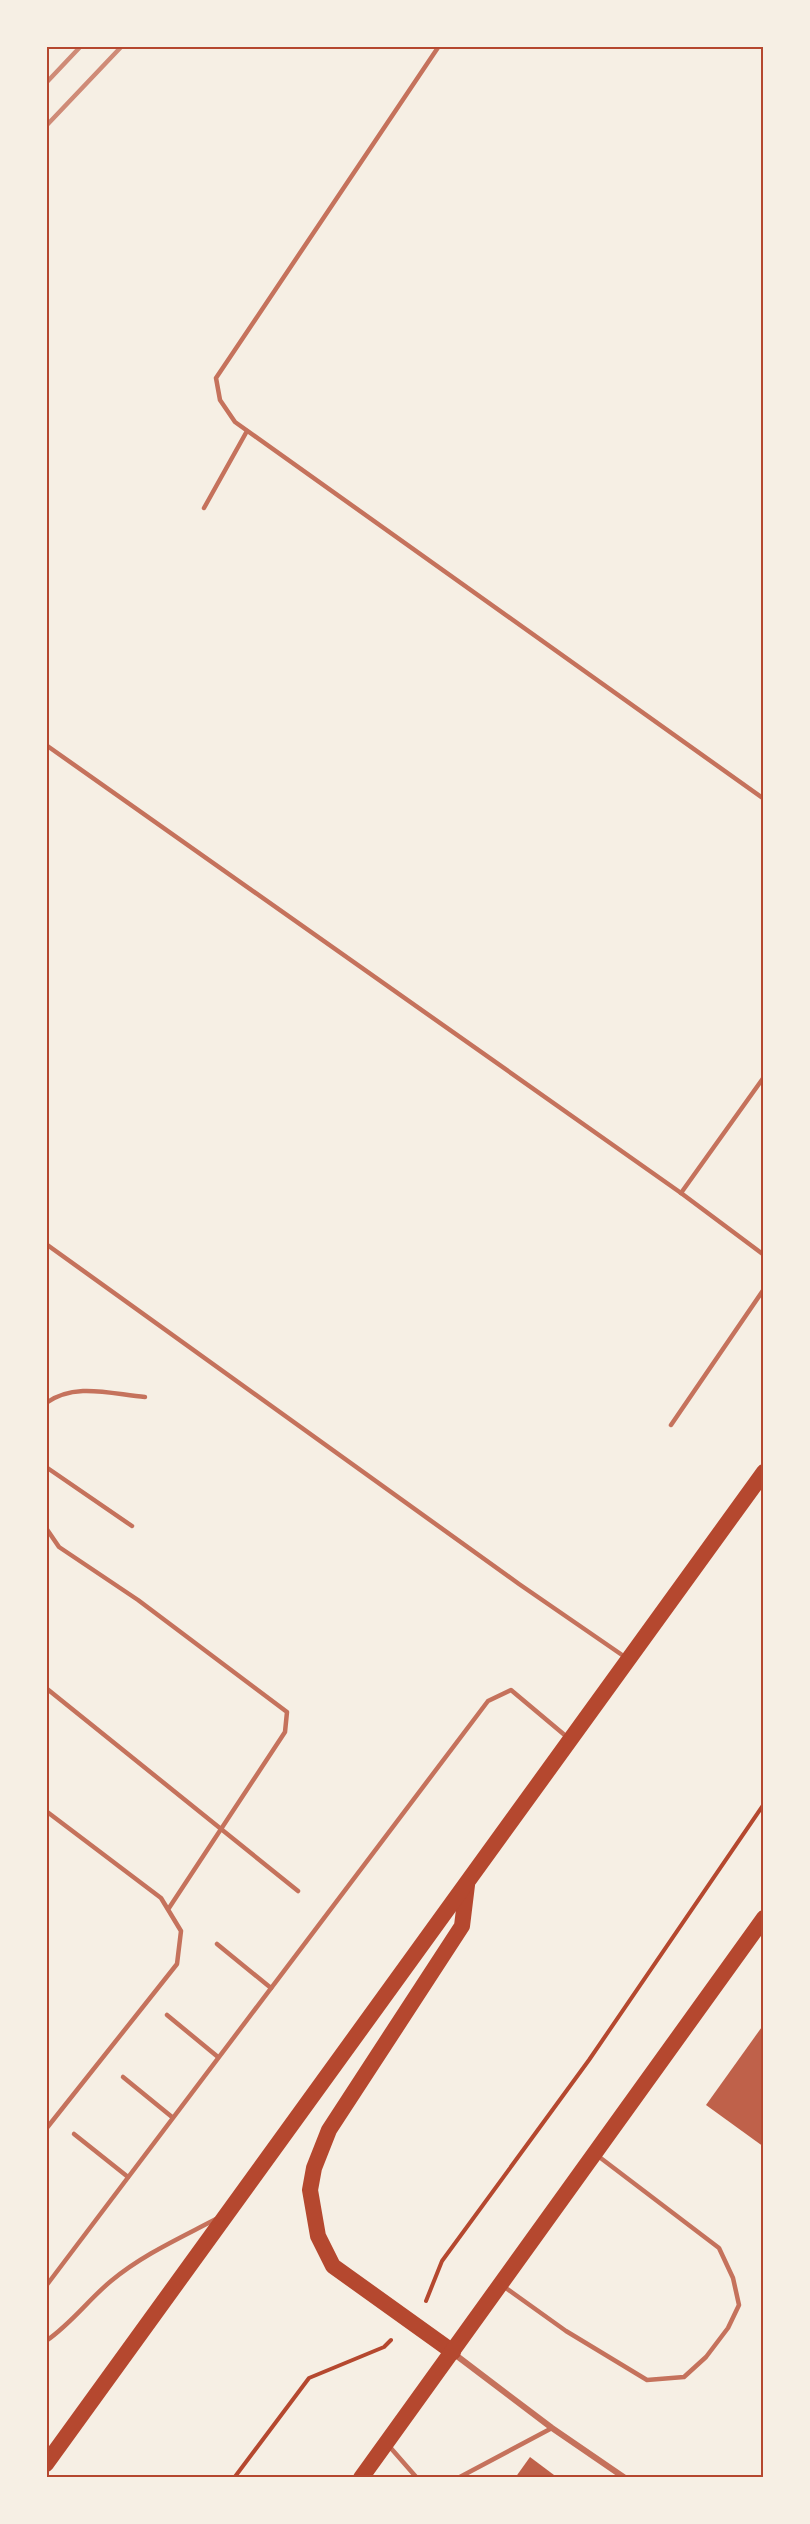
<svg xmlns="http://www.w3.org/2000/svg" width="810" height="2524" viewBox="0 0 810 2524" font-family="Barlow,sans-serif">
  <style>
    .building { fill: #bf614a }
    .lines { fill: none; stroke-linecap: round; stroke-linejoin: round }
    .path { stroke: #b5482f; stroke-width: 4 }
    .service { stroke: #c5725c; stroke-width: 4.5 }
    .minor { stroke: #c5725c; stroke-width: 6 }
    .trunk { stroke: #b5482f; stroke-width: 16 }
    .rail { stroke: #cf8b77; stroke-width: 4.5 }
    .neatline { fill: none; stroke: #b5482f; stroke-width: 2 }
  </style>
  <rect width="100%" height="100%" fill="#f6efe4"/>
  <!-- building -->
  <g class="building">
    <polygon points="764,2024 764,2147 706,2105"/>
    <polygon points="530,2457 558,2478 515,2478"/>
  </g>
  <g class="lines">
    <!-- path -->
    <g class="path">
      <polyline points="426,2301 442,2261 589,2060 764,1804"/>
      <polyline points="234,2478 309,2378 384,2347 391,2340"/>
    </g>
    <!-- service -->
    <g class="service">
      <polyline points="439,46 216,378 220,400 235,422 764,799"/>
      <polyline points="204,508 247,431"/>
      <polyline points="46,745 681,1193 764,1255"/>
      <polyline points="681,1193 764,1077"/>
      <polyline points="46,1244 519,1584 625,1657"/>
      <path d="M46,1403C75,1382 111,1394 145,1397"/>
      <polyline points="671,1425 764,1289"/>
      <polyline points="46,1467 132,1526"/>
      <polyline points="46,1528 59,1547 138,1600 287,1712 285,1732 169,1908"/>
      <polyline points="46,1688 298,1891"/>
      <polyline points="46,1811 161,1898 181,1931 177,1964 46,2129"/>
      <polyline points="217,1944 271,1988"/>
      <polyline points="167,2015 218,2057"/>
      <polyline points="123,2077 172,2117"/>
      <polyline points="74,2134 128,2177"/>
      <polyline points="46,2286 488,1701 511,1690 567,1737"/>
      <polyline points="503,2286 566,2331 647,2380 684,2377 706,2357 728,2328 739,2305 733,2278 719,2248 598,2156"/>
      <path d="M46,2341C72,2323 88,2300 111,2281C142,2255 180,2238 216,2219"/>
      <polyline points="389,2446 417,2478"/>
      <polyline points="458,2478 552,2428"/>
    </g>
    <!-- minor -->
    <polyline class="minor" points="453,2353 552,2428 625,2478"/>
    <!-- trunk -->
    <g class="trunk">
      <polyline points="453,2352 333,2266 318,2236 310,2190 314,2168 329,2130 462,1926 467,1885"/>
      <polyline points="46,2464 764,1472"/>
      <polyline points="361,2478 764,1918"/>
    </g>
    <!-- rail -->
    <g class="rail">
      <polyline points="46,83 81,46"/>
      <polyline points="46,126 122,46"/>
    </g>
  </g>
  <!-- border -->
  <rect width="810" height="2524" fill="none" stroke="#f6efe4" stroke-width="96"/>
  <rect x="48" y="48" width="714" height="2428" class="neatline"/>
</svg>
